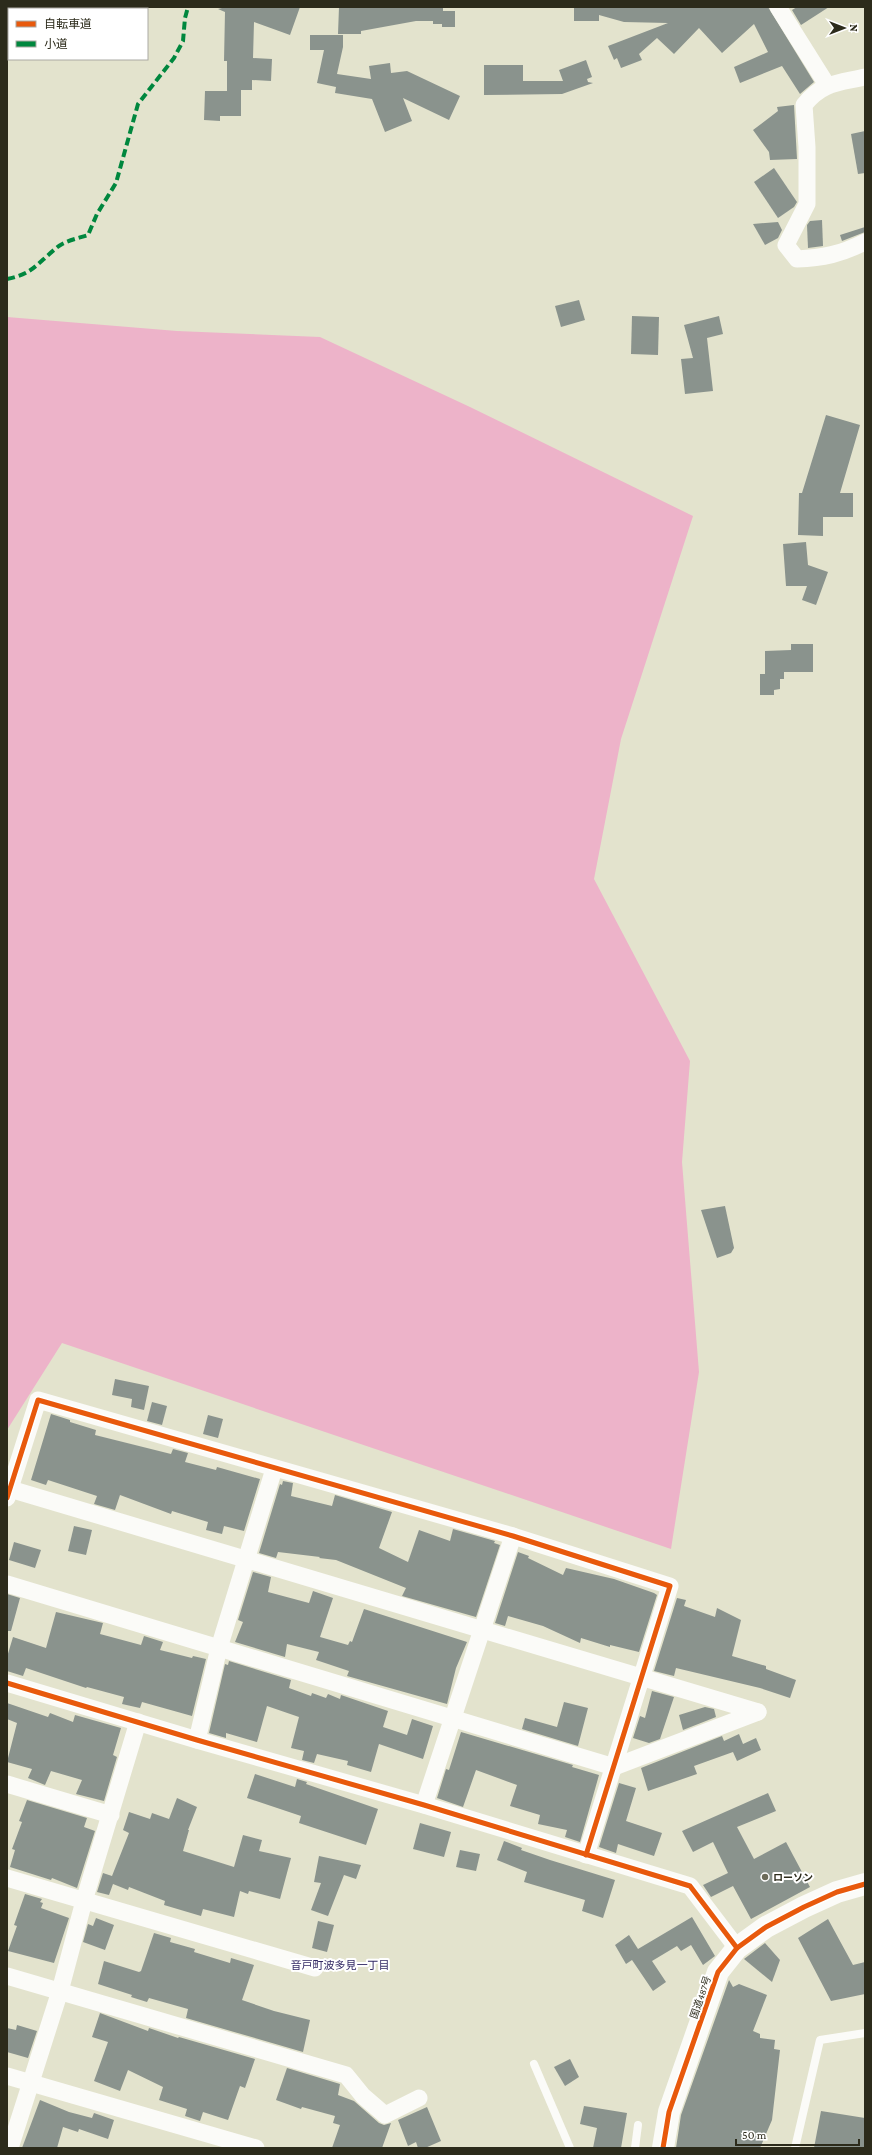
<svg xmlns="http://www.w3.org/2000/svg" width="872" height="2155" viewBox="0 0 872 2155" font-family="'Crimson Pro','Noto Sans JP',serif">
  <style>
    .forest { fill: #edb3c9 }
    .building { fill: #8a938d }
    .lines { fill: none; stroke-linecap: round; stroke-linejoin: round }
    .lane { stroke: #fbfbf8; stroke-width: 8 }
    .street { stroke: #fbfbf8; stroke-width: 17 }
    .highway { stroke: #fbfbf8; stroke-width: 22 }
    .quiet { stroke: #00873e; stroke-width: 4; stroke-dasharray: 8 4; stroke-linecap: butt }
    .cycleway-casing { stroke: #fff; stroke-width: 8 }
    .cycleway { stroke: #e8590c; stroke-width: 5 }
    .poi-dot { fill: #6c6b59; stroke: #fff; stroke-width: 1.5 }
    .labels { text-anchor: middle; stroke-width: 4; stroke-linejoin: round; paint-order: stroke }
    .poi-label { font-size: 10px; font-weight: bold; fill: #2c2b1b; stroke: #fff; text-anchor: start }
    .street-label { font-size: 10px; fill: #2c2b1b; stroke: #fff }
    .neighbourhood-label { font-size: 11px; fill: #322863; stroke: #fff }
  </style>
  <rect width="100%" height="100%" fill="#e3e3cd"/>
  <!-- forest -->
  <polygon class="forest" points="7,317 177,331 320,337 470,407 693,516 621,739 594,879 690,1061 682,1162 699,1372 671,1549 62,1343 7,1430"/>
  <!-- building -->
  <g class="building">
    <polygon points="226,7 300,7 290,35 254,22 253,58 272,59 271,81 252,80 252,90 241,90 241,116 220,116 220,121 204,120 205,91 227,91 227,61 224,61 225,12 218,9"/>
    <polygon points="339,7 443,7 443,11 455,11 455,27 442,27 442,24 433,24 433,21 416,21 361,31 361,34 338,34"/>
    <polygon points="574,7 768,7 814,82 800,94 782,66 740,83 734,67 768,52 754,24 722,53 699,28 674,54 657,38 639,54 642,60 621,68 617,58 614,60 608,46 668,23 624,22 599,15 599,21 574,21"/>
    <polygon points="797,7 829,7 801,25 792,10"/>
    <polygon points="310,35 343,35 343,47 337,74 371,79 369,66 390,63 391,73 407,71 460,96 449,120 403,98 412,121 385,132 372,99 335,93 336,87 317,83 324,50 310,50"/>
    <polygon points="586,60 592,77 587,79 588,82 593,83 562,94 484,95 484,65 523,65 523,81 563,81 559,70"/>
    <polygon points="794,105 797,159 770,160 769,152 753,130 778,111 777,107"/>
    <polygon points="865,131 865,173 858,174 851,134"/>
    <polygon points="774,168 797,202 794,207 778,218 754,182"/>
    <polygon points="822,220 823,246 808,248 807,225 810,221"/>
    <polygon points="778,222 782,230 778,238 765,245 753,224"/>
    <polygon points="865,227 865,232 842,241 840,235"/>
    <polygon points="579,300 585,320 561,327 555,306"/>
    <polygon points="632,316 659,317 658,355 631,354"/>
    <polygon points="719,316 723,334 707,338 713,391 685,394 681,359 693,358 684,325"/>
    <polygon points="826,415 860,425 840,493 853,493 853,517 823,517 823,536 798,535 799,493 802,493"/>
    <polygon points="806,542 808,565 828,572 816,605 802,600 807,586 786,586 783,544"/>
    <polygon points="791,644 813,644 813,672 784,672 784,679 780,679 780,689 774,690 774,695 760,695 760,674 765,674 765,651 791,650"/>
    <polygon points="725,1206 734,1248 731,1253 717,1258 701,1210"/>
    <polygon points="115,1379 149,1386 144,1410 131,1407 132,1399 112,1395"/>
    <polygon points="152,1402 167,1406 162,1425 147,1421"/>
    <polygon points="51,1414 70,1420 70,1422 96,1430 95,1435 171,1454 173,1449 188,1453 185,1462 216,1470 217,1467 260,1479 244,1531 224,1526 222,1534 206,1530 208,1522 172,1511 171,1514 120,1495 115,1510 94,1504 97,1496 48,1480 46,1485 31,1480"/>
    <polygon points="208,1415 223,1419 218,1438 203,1434"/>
    <polygon points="283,1481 293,1483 291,1496 332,1506 335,1495 392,1512 379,1548 408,1562 419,1530 450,1541 453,1529 495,1541 494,1543 500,1545 476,1617 402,1596 406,1588 336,1560 319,1558 320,1557 278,1552 276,1558 259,1553 280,1484 282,1485"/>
    <polygon points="74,1526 92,1530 86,1555 68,1551"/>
    <polygon points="14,1542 41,1550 35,1568 9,1560"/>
    <polygon points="518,1552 529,1556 528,1558 563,1575 566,1568 614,1579 654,1593 657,1595 639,1652 610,1645 610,1647 581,1638 580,1643 543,1626 508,1616 505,1626 495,1623"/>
    <polygon points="253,1572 271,1577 268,1592 309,1603 313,1591 333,1598 320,1637 348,1645 350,1641 352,1642 364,1609 467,1642 456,1668 447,1704 347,1676 349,1671 316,1660 319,1652 287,1644 285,1657 235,1642 243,1622 238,1620"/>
    <polygon points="7,1594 20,1598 11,1631 7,1631"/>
    <polygon points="677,1598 686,1600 684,1606 715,1617 717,1608 741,1620 732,1656 766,1666 766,1669 796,1680 790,1698 760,1688 676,1668 674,1676 654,1671"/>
    <polygon points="56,1612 103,1623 100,1634 141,1645 144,1636 163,1642 160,1650 192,1658 193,1656 206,1659 192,1716 142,1702 140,1708 122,1704 124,1697 87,1687 86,1688 26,1668 23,1676 7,1671 7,1657 13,1637 46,1648"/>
    <polygon points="229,1661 291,1680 289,1688 311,1696 312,1693 326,1698 328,1694 340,1699 341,1695 388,1711 383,1727 407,1735 412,1719 433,1726 423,1759 379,1744 371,1772 347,1765 348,1761 317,1754 314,1763 302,1760 304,1751 291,1748 299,1717 267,1706 257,1742 226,1733 226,1738 209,1733 225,1664 228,1665"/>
    <polygon points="652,1691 674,1697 660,1739 649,1743 633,1738 640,1716 645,1718"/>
    <polygon points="564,1702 588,1708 578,1746 522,1729 525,1718 557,1727"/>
    <polygon points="7,1703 48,1717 50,1713 73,1722 75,1715 121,1728 113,1755 117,1757 104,1801 76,1794 82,1780 51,1771 45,1785 28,1778 32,1769 7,1762 17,1723 7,1719"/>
    <polygon points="705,1707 714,1709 716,1717 683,1730 679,1715"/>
    <polygon points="461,1732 573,1765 572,1767 599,1775 580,1842 565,1837 567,1830 538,1824 540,1815 510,1806 517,1785 476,1770 463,1807 437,1798 446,1769 449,1770"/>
    <polygon points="739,1734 743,1744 756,1738 761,1750 737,1761 733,1752 694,1766 697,1774 648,1791 641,1768 722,1736 724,1741"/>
    <polygon points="255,1774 295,1787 297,1779 307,1782 306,1784 378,1809 366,1845 299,1823 301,1816 247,1798"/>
    <polygon points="619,1783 636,1788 626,1821 662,1833 654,1856 618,1844 616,1853 599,1847"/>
    <polygon points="768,1793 776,1811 737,1827 754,1859 786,1842 810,1887 751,1919 733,1886 711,1897 703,1885 728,1873 713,1842 693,1852 682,1831"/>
    <polygon points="177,1798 197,1807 188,1830 189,1830 183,1851 234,1867 243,1835 262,1840 259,1851 291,1858 280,1899 249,1891 248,1894 240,1891 234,1917 203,1909 201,1916 164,1905 165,1901 129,1887 128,1890 113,1884 109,1895 97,1892 103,1873 112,1876 129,1833 123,1830 129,1812 150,1819 152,1813 169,1819"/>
    <polygon points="27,1800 87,1818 84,1827 95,1831 77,1888 52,1878 51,1880 10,1867 15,1850 12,1849 22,1822 19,1821"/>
    <polygon points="420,1823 451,1832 444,1857 413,1849"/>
    <polygon points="504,1841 522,1848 521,1850 550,1860 615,1880 603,1918 582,1911 585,1900 524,1882 527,1872 497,1860"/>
    <polygon points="460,1850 480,1854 476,1871 456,1867"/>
    <polygon points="319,1856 361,1865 356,1879 344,1875 328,1916 311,1910 321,1883 314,1882"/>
    <polygon points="25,1894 42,1899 40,1902 43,1903 41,1908 69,1918 54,1963 8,1951 17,1926 14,1925"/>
    <polygon points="692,1917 715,1956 703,1965 691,1945 681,1951 677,1946 652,1961 666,1982 653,1991 632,1960 626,1964 615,1945 629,1935 638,1949"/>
    <polygon points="96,1918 114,1925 105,1950 83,1942 88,1924 93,1926"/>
    <polygon points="828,1919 853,1965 865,1962 865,1994 831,2001 798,1938"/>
    <polygon points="318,1921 334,1925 327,1952 312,1948"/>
    <polygon points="154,1933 171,1938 170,1942 195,1949 194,1952 230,1963 231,1958 254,1965 242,2000 274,2011 310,2020 303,2052 186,2018 188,2009 149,1998 147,2002 131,1997 132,1995 98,1984 104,1961 139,1972 141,1971"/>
    <polygon points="765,1943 780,1960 772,1982 744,1959"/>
    <polygon points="729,1980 733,1987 739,1984 767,1995 753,2031 760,2034 760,2038 775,2040 774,2049 780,2050 772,2120 760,2148 676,2148 681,2115"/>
    <polygon points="100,2013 148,2031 149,2028 178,2038 179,2037 255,2059 245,2088 240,2086 228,2120 203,2112 200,2121 185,2116 187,2109 159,2100 163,2087 128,2070 120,2091 94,2081 108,2042 92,2037"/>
    <polygon points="17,2025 37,2031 28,2058 7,2052 7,2028 16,2030"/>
    <polygon points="570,2059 579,2077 565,2086 554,2067"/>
    <polygon points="287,2068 340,2084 338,2095 354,2101 379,2123 384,2125 391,2123 382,2148 332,2148 340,2125 333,2123 335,2116 302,2107 301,2109 276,2100"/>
    <polygon points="40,2100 69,2112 92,2118 94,2113 114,2120 108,2139 79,2129 78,2132 63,2127 57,2148 22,2148"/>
    <polygon points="584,2106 627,2113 621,2148 593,2148 597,2128 580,2124"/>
    <polygon points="427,2107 441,2141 425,2148 418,2148 416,2142 408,2146 398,2120"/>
    <polygon points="821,2111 865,2118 865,2148 814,2148"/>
  </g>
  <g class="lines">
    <!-- lane -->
    <g class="lane">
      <polyline points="534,2064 570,2148"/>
      <polyline points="635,2148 638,2125"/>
      <polyline points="795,2148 820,2040 865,2033"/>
    </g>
    <!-- street -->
    <g class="street">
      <polyline points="778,7 827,85"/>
      <path d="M865,77C839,83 822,82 804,105L807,147V204L786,245L797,259C823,258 841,254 865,242"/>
      <polyline points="10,1489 758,1712"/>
      <polyline points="7,1498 38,1400 513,1536 670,1586 586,1855"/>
      <polyline points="7,1584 614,1767 758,1712"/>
      <polyline points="7,1683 197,1740 424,1805 690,1886 737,1948"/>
      <polyline points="197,1740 219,1648 274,1469"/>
      <polyline points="7,1784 111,1815"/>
      <polyline points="424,1805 513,1536"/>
      <polyline points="7,1878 315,1968"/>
      <polyline points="7,1976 346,2075 363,2096 385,2115 419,2098"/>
      <polyline points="7,2076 256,2148"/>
      <polyline points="10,2148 60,1991 84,1901 138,1722"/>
    </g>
    <!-- highway -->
    <polyline class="highway" points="663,2148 669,2112 718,1972 737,1948 766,1927 804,1907 837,1892 865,1884"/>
    <!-- quiet -->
    <path class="quiet" d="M7,279C32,274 36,265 54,250C63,241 76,239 88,235L97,214L116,183L138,104L174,58L183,41L185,18L188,7"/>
    <!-- cycleway casing -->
    <g class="cycleway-casing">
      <g id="cycleway">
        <polyline points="7,1498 38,1400 513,1536 670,1586 586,1855"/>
        <polyline points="7,1683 197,1740 424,1805 690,1886 737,1948"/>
        <polyline points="663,2148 669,2112 718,1972 737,1948 766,1927 804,1907 837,1892 865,1884"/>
      </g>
    </g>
    <!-- cycleway -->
    <use href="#cycleway" class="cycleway"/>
  </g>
  <!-- markers -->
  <circle class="poi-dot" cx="765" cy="1877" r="4"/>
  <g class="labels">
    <!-- poi labels -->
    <g class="poi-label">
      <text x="773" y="1881">ローソン</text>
    </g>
    <!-- street labels -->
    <g class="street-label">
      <text transform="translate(700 1997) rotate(-71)" y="4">国道487号</text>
    </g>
    <!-- neighbourhood labels -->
    <g class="neighbourhood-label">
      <text x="340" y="1969">音戸町波多見一丁目</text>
    </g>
  </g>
  <!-- border -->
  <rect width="872" height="2155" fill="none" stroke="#2c2b1b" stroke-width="16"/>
  <!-- legend -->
  <rect x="8" y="8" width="140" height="52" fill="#ffffff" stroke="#abaaa4"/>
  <rect x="16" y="21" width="20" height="6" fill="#e8590c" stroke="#abaaa4"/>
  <text x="44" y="28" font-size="12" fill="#2c2b1b">自転車道</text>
  <rect x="16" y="41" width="20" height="6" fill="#00873e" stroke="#abaaa4"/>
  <text x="44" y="48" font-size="12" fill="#2c2b1b">小道</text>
  <!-- north arrow -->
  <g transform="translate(844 28) rotate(90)" stroke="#ffffff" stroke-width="3" paint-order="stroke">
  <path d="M0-3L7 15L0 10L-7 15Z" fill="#2c2b1b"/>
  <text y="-6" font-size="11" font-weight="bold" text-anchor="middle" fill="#2c2b1b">N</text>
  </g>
  <!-- scale -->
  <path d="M736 2139v6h123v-6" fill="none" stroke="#2c2b1b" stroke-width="2"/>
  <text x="742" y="2139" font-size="12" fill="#2c2b1b" stroke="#ffffff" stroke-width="3" paint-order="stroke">50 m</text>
</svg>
